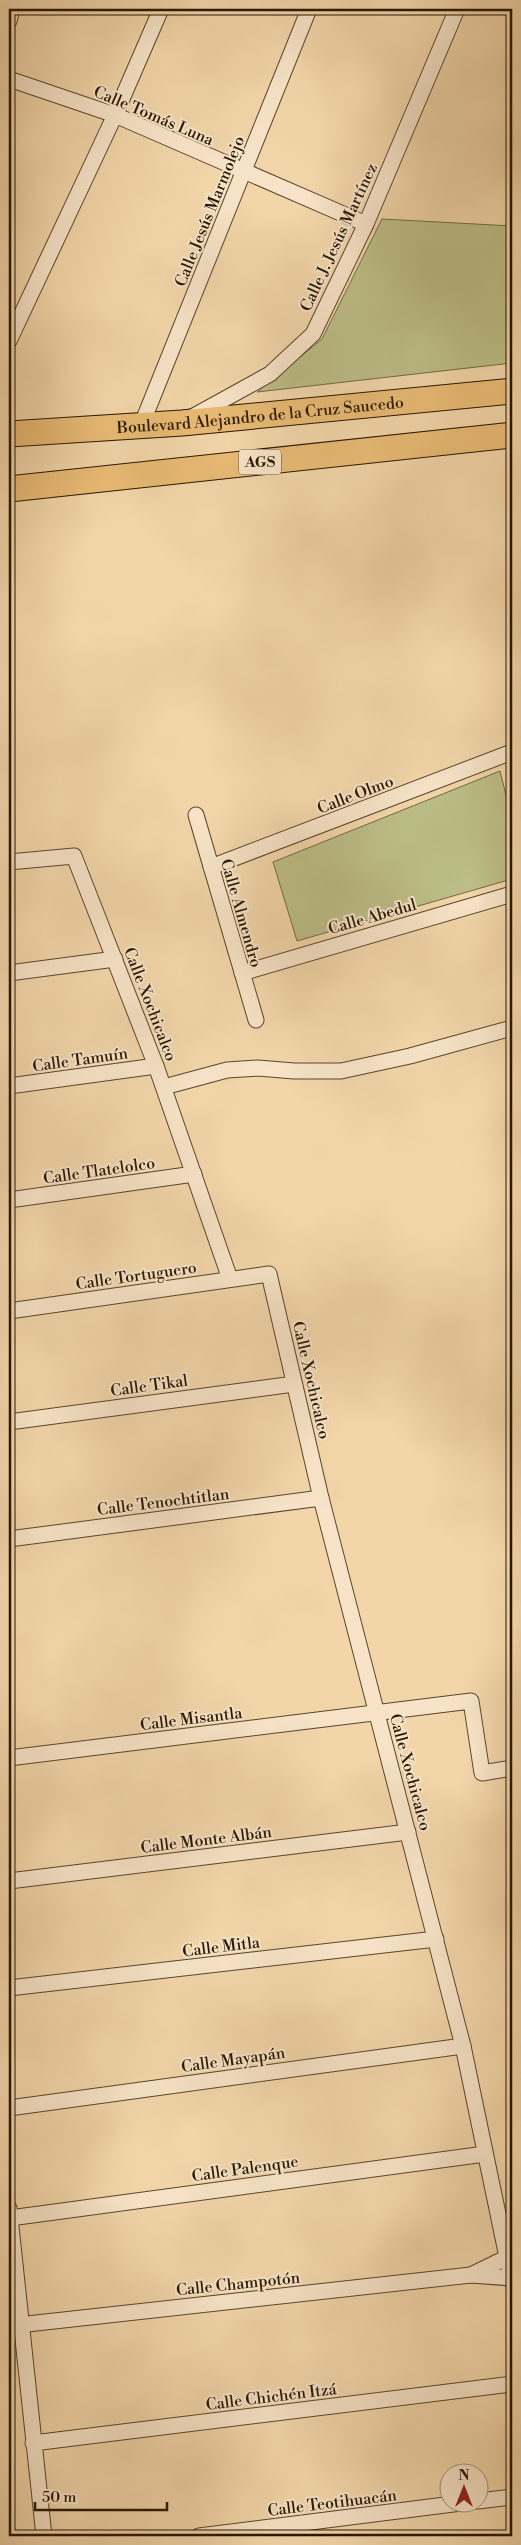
<svg xmlns="http://www.w3.org/2000/svg" width="521" height="2545" viewBox="0 0 521 2545" font-family="'Libre Bodoni',serif">
  <style>
    .green { fill: #bcbd87; stroke: #726a44 }
    .lines { fill: none; stroke-linecap: round; stroke-linejoin: round }
    .minor-casing { stroke: #5a462b; stroke-width: 17 }
    .trunk-casing { stroke: #271601; stroke-width: 27 }
    .minor { stroke: #f7e4c8; stroke-width: 15 }
    .trunk { stroke: #e9bb75; stroke-width: 25 }
    .labels { text-anchor: middle; stroke-width: 4; stroke-linejoin: round; paint-order: stroke }
    .shield { fill: #f7e4c8; stroke: #65543d; stroke-width: 1 }
    .shield-label { font-size: 15px; font-weight: bold; fill: #271601 }
    .street-label { font-size: 16px; fill: #271601; stroke: #f7e4c8 }
  </style>
  <rect width="100%" height="100%" fill="#f2d6aa"/>
  <filter id="stains"><feTurbulence type="fractalNoise" baseFrequency=".004" numOctaves="4"/><feColorMatrix values="0 0 0 0 .2 0 0 0 0 .09 0 0 0 0 .02 0 0 0 .5 -.17"/></filter>
  <radialGradient id="worn" r=".72"><stop offset=".6" stop-color="#630" stop-opacity="0"/><stop offset="1" stop-color="#630" stop-opacity=".3"/></radialGradient>
  <!-- green -->
  <g class="green">
    <polygon points="382,219 512,226 512,363 257,392 322,339"/>
    <polygon points="500,771 512,819 512,879 297,941 273,862"/>
  </g>
  <g class="lines">
    <!-- minor casing -->
    <g class="minor-casing">
      <g id="minor">
        <polyline points="9,21 12,9"/>
        <polyline points="9,79 115,115 366,224"/>
        <polyline points="9,341 115,115 161,9"/>
        <polyline points="192,417 270,374 313,334 366,224 457,9"/>
        <polyline points="141,426 309,9"/>
        <polyline points="196,815 256,1020"/>
        <polyline points="9,862 74,856 156,1066 230,1279"/>
        <polyline points="211,867 512,752"/>
        <polyline points="9,973 115,959"/>
        <polyline points="242,973 512,894"/>
        <polyline points="9,1086 156,1066"/>
        <polyline points="164,1087 227,1070 258,1068 294,1071 341,1071 410,1056 512,1028"/>
        <polyline points="9,1200 194,1174"/>
        <polyline points="9,1311 269,1274 321,1498 463,2046 512,2281"/>
        <polyline points="9,1422 294,1384"/>
        <polyline points="9,1539 321,1498"/>
        <polyline points="9,1758 471,1701 482,1773 512,1768"/>
        <polyline points="9,1881 408,1832"/>
        <polyline points="9,1988 436,1939"/>
        <polyline points="9,2108 463,2046"/>
        <polyline points="9,2208 44,2536"/>
        <polyline points="10,2218 485,2154"/>
        <polyline points="471,2275 512,2255"/>
        <polyline points="9,2326 471,2275 512,2278"/>
        <polyline points="33,2443 512,2384"/>
        <polyline points="478,2501 512,2497"/>
        <polyline points="199,2536 469,2502"/>
      </g>
    </g>
    <!-- trunk casing -->
    <g class="trunk-casing">
      <g id="trunk">
        <path id="s1" d="M9,434L182,423L512,391"/>
        <polyline points="9,489 512,435"/>
      </g>
    </g>
    <!-- minor -->
    <use href="#minor" class="minor"/>
    <!-- trunk -->
    <use href="#trunk" class="trunk"/>
  </g>
  <g class="labels">
    <!-- shield labels -->
    <rect class="shield" x="239" y="449.5" width="42" height="25" rx="4"/>
    <g class="shield-label">
      <text x="260" y="467">AGS</text>
    </g>
    <!-- street labels -->
    <g class="street-label">
      <text transform="translate(154 115) rotate(23)" y="6">Calle Tomás Luna</text>
      <text transform="translate(209 211) rotate(-68)" y="6">Calle Jesús Marmolejo</text>
      <text transform="translate(338 237) rotate(-65)" y="6">Calle J. Jesús Martínez</text>
      <text dy="6" stroke="none"><textPath href="#s1" startOffset="252">Boulevard Alejandro de la Cruz Saucedo</textPath></text>
      <text transform="translate(355 794) rotate(-21)" y="6">Calle Olmo</text>
      <text transform="translate(242 913) rotate(74)" y="6">Calle Almendro</text>
      <text transform="translate(372 916) rotate(-16)" y="6">Calle Abedul</text>
      <text transform="translate(151 1004) rotate(69)" y="6">Calle Xochicalco</text>
      <text transform="translate(80 1059) rotate(-8)" y="6">Calle Tamuín</text>
      <text transform="translate(99 1170) rotate(-8)" y="6">Calle Tlatelolco</text>
      <text transform="translate(136 1275) rotate(-8)" y="6">Calle Tortuguero</text>
      <text transform="translate(312 1380) rotate(77)" y="6">Calle Xochicalco</text>
      <text transform="translate(149 1385) rotate(-8)" y="6">Calle Tikal</text>
      <text transform="translate(163 1501) rotate(-7)" y="6">Calle Tenochtitlan</text>
      <text transform="translate(191 1718) rotate(-7)" y="6">Calle Misantla</text>
      <text transform="translate(411 1772) rotate(75)" y="6">Calle Xochicalco</text>
      <text transform="translate(206 1839) rotate(-7)" y="6">Calle Monte Albán</text>
      <text transform="translate(221 1946) rotate(-7)" y="6">Calle Mitla</text>
      <text transform="translate(233 2059) rotate(-8)" y="6">Calle Mayapán</text>
      <text transform="translate(245 2168) rotate(-8)" y="6">Calle Palenque</text>
      <text transform="translate(238 2283) rotate(-6)" y="6">Calle Champotón</text>
      <text transform="translate(271 2396) rotate(-7)" y="6">Calle Chichén Itzá</text>
      <text transform="translate(332 2502) rotate(-7)" y="6">Calle Teotihuacán</text>
    </g>
  </g>
  <!-- margin -->
  <rect width="521" height="2545" fill="none" stroke="#f2d6aa" stroke-width="30"/>
  <rect x="10" y="10" width="501" height="2525" fill="none" stroke="#271601" stroke-width="2.5"/>
  <rect x="15" y="15" width="491" height="2515" fill="none" stroke="#271601"/>
  <!-- north arrow -->
  <g transform="translate(464 2488)"><circle r="24" fill="#f7e4c8" stroke="#a49278"/>
  <path d="M0-4L9 19L0 12L-9 19Z" fill="#8f2418"/>
  <text y="-8" font-size="14" font-weight="bold" text-anchor="middle" fill="#271601">N</text>
  </g>
  <!-- scale -->
  <path d="M35 2502v8h132v-8" fill="none" stroke="#271601" stroke-width="2.5"/>
  <text x="42" y="2502" font-size="15" fill="#271601" stroke="#f7e4c8" stroke-width="4" paint-order="stroke">50 m</text>
  <rect width="100%" height="100%" filter="url(#stains)"/>
  <rect width="100%" height="100%" fill="url(#worn)"/>
</svg>
